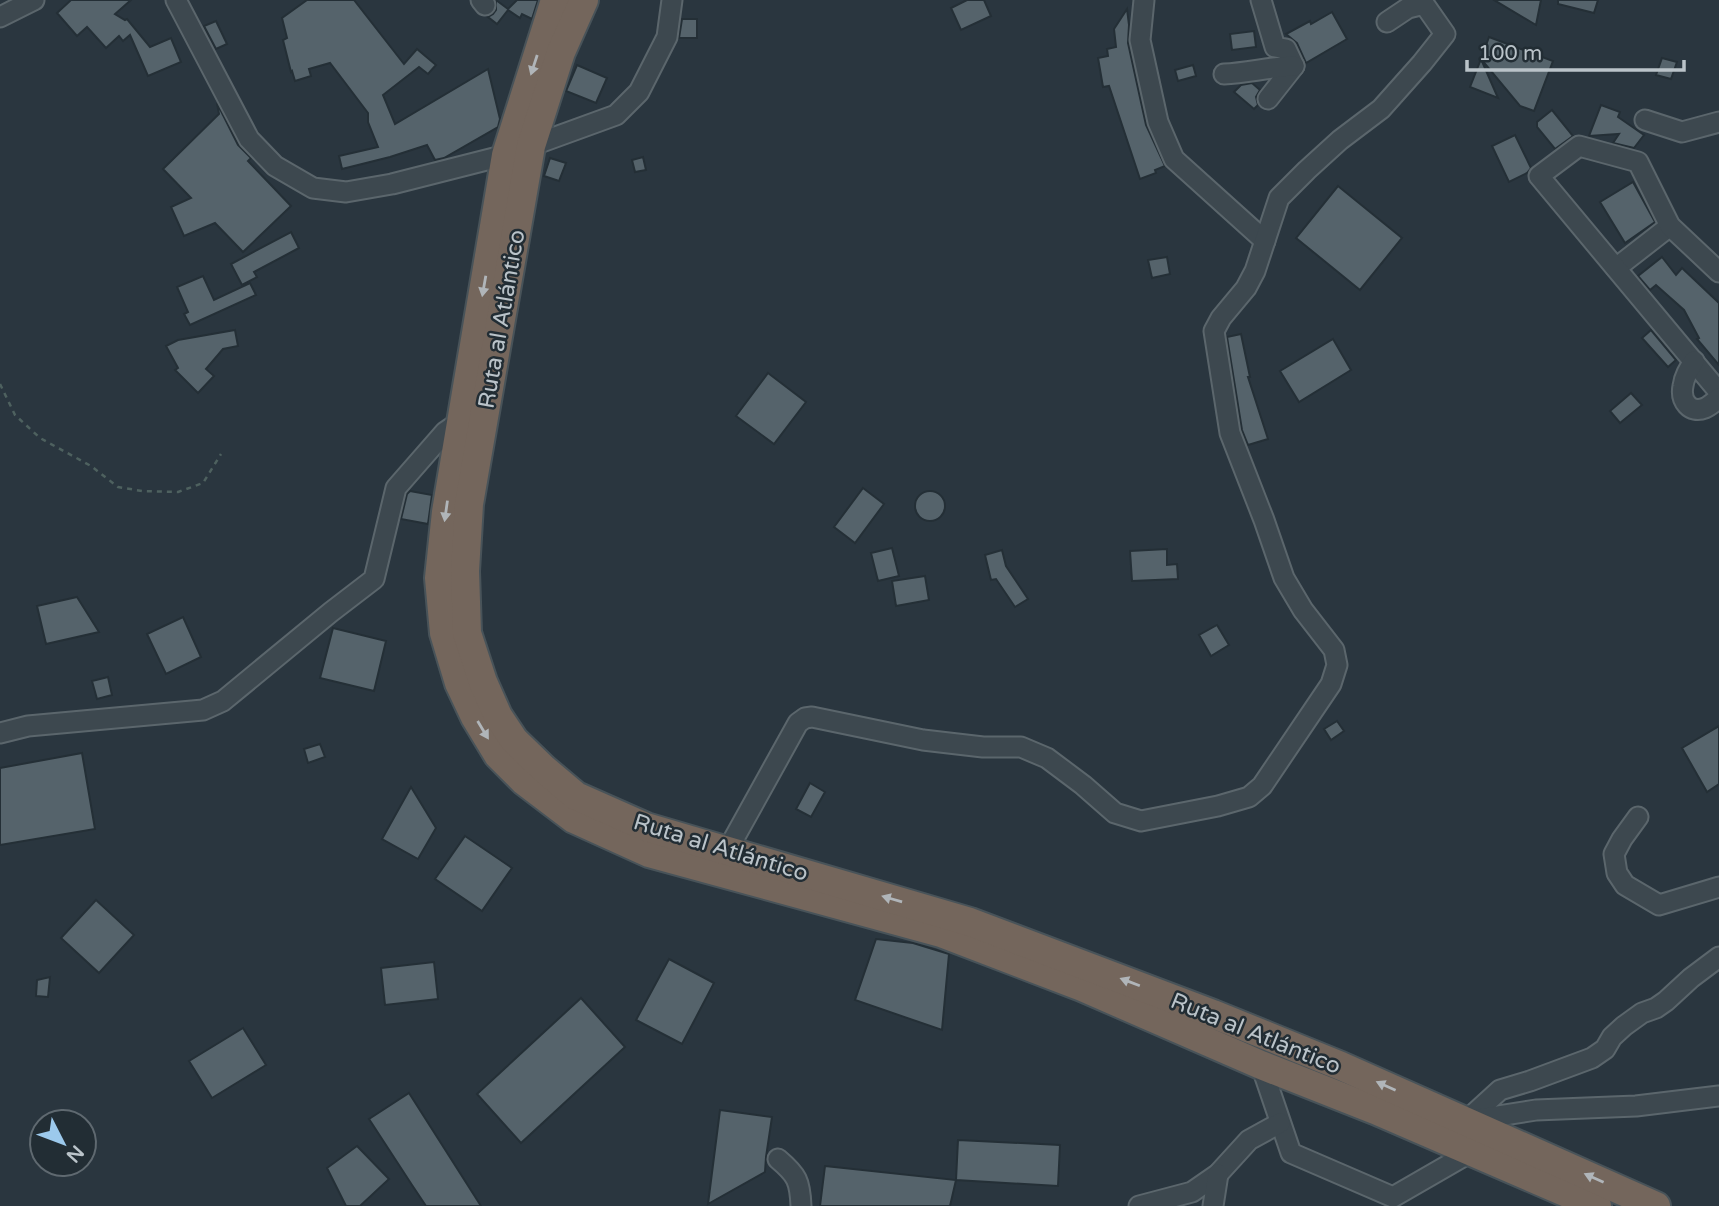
<svg xmlns="http://www.w3.org/2000/svg" width="1719" height="1206" viewBox="0 0 1719 1206" font-family="'Varela Round',sans-serif">
  <style>
    .building { fill: #55636b; stroke: #242f36; stroke-width: 2 }
    .lines { fill: none; stroke-linecap: round; stroke-linejoin: round }
    .minor-casing { stroke: #5b666c; stroke-width: 23 }
    .highway-casing { stroke: #485359; stroke-width: 32 }
    .path { stroke: #4e615f; stroke-width: 2.5; stroke-dasharray: 5 5; stroke-linecap: butt }
    .minor { stroke: #3d484f; stroke-width: 19 }
    .highway { stroke: #74665c; stroke-width: 28 }
    .oneway { fill: #b0b5b9 }
    .labels { text-anchor: middle; stroke-width: 5; stroke-linejoin: round; paint-order: stroke }
    .street-label { font-size: 23px; fill: #bac3c9; stroke: #222d34 }
  </style>
  <rect width="100%" height="100%" fill="#2a363f"/>
  <!-- building -->
  <g class="building">
    <polygon points="71,0 131,0 115,14 125,20 127,19 150,47 171,38 181,62 148,76 130,35 123,41 119,36 106,48 87,27 77,36 57,13"/>
    <polygon points="307,0 354,0 404,64 417,49 436,65 428,74 419,67 383,95 395,124 488,69 500,119 498,127 444,158 435,160 427,145 390,157 342,169 339,156 378,147 368,122 368,113 330,63 309,69 311,76 295,81 292,71 291,72 283,40 287,38 282,18"/>
    <polygon points="496,0 508,9 517,0 538,0 532,19 522,14 520,18 508,10 497,24 488,17 493,14 496,10"/>
    <polygon points="967,0 984,0 991,16 961,30 951,8"/>
    <polygon points="1494,0 1541,0 1536,25"/>
    <polygon points="1558,0 1598,0 1594,13 1558,4"/>
    <polygon points="1127,9 1129,25 1128,43 1146,125 1165,166 1155,170 1156,173 1140,179 1109,86 1103,87 1098,58 1108,56 1107,49 1116,47 1114,29"/>
    <polygon points="1332,12 1347,39 1306,63 1297,43 1286,34 1310,21 1311,24"/>
    <polygon points="682,19 697,19 697,38 679,38"/>
    <polygon points="216,21 227,44 216,49 204,26"/>
    <polygon points="1254,31 1256,47 1232,50 1230,34"/>
    <polygon points="1489,37 1553,61 1534,111 1520,106 1481,59"/>
    <polygon points="1662,58 1677,62 1671,79 1656,75"/>
    <polygon points="1481,59 1498,98 1470,87"/>
    <polygon points="577,65 607,78 596,103 566,91"/>
    <polygon points="1193,65 1196,76 1178,81 1175,70"/>
    <polygon points="1252,83 1260,90 1256,97 1258,105 1254,109 1234,92 1241,85"/>
    <polygon points="217,103 238,145 251,158 248,161 291,206 243,252 215,223 184,236 171,207 191,198 163,169 219,114"/>
    <polygon points="1601,105 1620,112 1618,117 1644,135 1634,148 1613,143 1619,134 1589,136"/>
    <polygon points="1552,110 1573,136 1555,149 1537,127 1537,122"/>
    <polygon points="1515,135 1531,168 1527,173 1509,182 1492,146"/>
    <polygon points="643,157 646,170 635,172 632,160"/>
    <polygon points="550,158 566,163 559,181 544,176"/>
    <polygon points="1633,182 1655,222 1625,243 1600,202"/>
    <polygon points="1338,186 1402,238 1360,290 1296,238"/>
    <polygon points="291,232 299,248 254,272 257,277 242,285 231,264"/>
    <polygon points="1167,257 1170,274 1152,278 1148,260"/>
    <polygon points="1662,257 1676,275 1682,268 1719,303 1719,365 1697,339 1699,338 1684,310 1656,285 1650,290 1638,276"/>
    <polygon points="203,276 214,300 250,283 256,295 190,325 184,314 188,312 177,287"/>
    <polygon points="235,330 238,346 223,349 206,369 214,376 198,393 175,370 178,368 166,346 178,340"/>
    <polygon points="1651,330 1676,360 1668,367 1642,338"/>
    <polygon points="1241,334 1250,377 1248,377 1268,439 1248,445 1242,430 1227,337"/>
    <polygon points="1333,339 1351,370 1299,402 1280,371"/>
    <polygon points="768,373 806,402 774,444 736,416"/>
    <polygon points="1631,393 1642,405 1620,423 1610,411"/>
    <polygon points="863,488 884,504 855,543 834,527"/>
    <polygon points="410,491 432,495 428,524 401,519 407,494"/>
    <circle cx="930" cy="506" r="15"/>
    <polygon points="892,548 899,576 878,581 871,553"/>
    <polygon points="1167,549 1167,565 1177,564 1178,579 1132,581 1130,551"/>
    <polygon points="1002,550 1006,566 1028,599 1015,607 996,579 991,580 985,555"/>
    <polygon points="925,576 929,600 896,606 892,581"/>
    <polygon points="77,597 99,632 46,644 37,606"/>
    <polygon points="183,617 201,657 166,674 147,634"/>
    <polygon points="1217,625 1229,645 1211,656 1199,635"/>
    <polygon points="333,628 386,641 374,691 320,678"/>
    <polygon points="108,677 112,695 97,699 92,681"/>
    <polygon points="1337,721 1344,731 1331,740 1324,729"/>
    <polygon points="1719,726 1719,784 1707,792 1682,748"/>
    <polygon points="320,744 325,757 308,763 304,749"/>
    <polygon points="82,753 95,829 0,845 0,768"/>
    <polygon points="810,783 825,792 811,817 796,809"/>
    <polygon points="411,787 436,828 418,859 382,839"/>
    <polygon points="465,836 512,868 482,911 435,879"/>
    <polygon points="96,900 134,935 99,973 61,938"/>
    <polygon points="876,939 913,943 949,954 942,1030 855,1000"/>
    <polygon points="669,959 714,983 682,1044 636,1020"/>
    <polygon points="434,962 438,999 385,1005 381,968"/>
    <polygon points="50,977 48,997 36,996 37,980"/>
    <polygon points="581,998 625,1047 521,1143 477,1094"/>
    <polygon points="243,1028 266,1065 212,1098 189,1061"/>
    <polygon points="409,1093 481,1206 426,1206 412,1185 369,1119"/>
    <polygon points="720,1110 772,1117 766,1157 765,1172 708,1204"/>
    <polygon points="958,1140 1060,1145 1058,1186 956,1180"/>
    <polygon points="357,1146 389,1179 360,1206 346,1206 327,1168"/>
    <polygon points="825,1166 956,1180 950,1206 820,1206"/>
  </g>
  <g class="lines">
    <!-- minor casing -->
    <g class="minor-casing">
      <g id="minor">
        <polyline points="176,0 249,139 275,166 313,188 346,192 392,184 506,155 616,115 639,92 667,37 672,0"/>
        <polyline points="481,0 485,5"/>
        <polyline points="1144,0 1140,40 1158,122 1174,159 1265,241"/>
        <polyline points="1261,0 1275,47 1286,49 1294,66 1268,99"/>
        <polyline points="0,17 34,0"/>
        <path d="M1224,74C1247,73 1270,67 1294,66"/>
        <polyline points="1645,120 1682,132 1719,122"/>
        <polyline points="1616,268 1670,226"/>
        <polyline points="1719,272 1670,226 1638,162 1579,146 1539,176 1719,392"/>
        <path d="M1694,361C1689,369 1684,377 1683,386C1680,401 1690,414 1705,408C1710,406 1715,401 1719,398"/>
        <polyline points="0,733 28,726 203,710 223,701 331,612 374,579 396,488 445,432 461,421"/>
        <polyline points="1638,817 1622,839 1614,854 1617,873 1625,885 1659,905 1719,887"/>
        <polyline points="727,851 798,723 805,718 812,717 923,740 983,747 1021,747 1047,758 1083,785 1115,813 1141,821 1218,806 1249,797 1262,786 1331,684 1337,665 1334,650 1303,610 1284,578 1264,520 1230,433 1214,331 1221,318 1246,288 1255,271 1279,198 1307,170 1340,140 1381,109 1422,63 1445,34 1424,4 1408,8 1387,22"/>
        <polyline points="1261,1065 1291,1153 1393,1197 1471,1152"/>
        <polyline points="1466,1121 1500,1090 1530,1081 1592,1058 1605,1049 1612,1037 1624,1026 1642,1013 1656,1008 1666,1001 1691,978 1719,957"/>
        <polyline points="1466,1121 1536,1110 1636,1106 1719,1096"/>
        <path d="M778,1159C797,1175 800,1181 801,1206"/>
        <polyline points="1139,1206 1192,1192 1218,1174 1249,1140 1280,1123"/>
        <polyline points="1213,1206 1218,1174"/>
      </g>
    </g>
    <!-- highway casing -->
    <g class="highway-casing">
      <g id="highway">
        <polyline points="555,0 506,155 446,512 439,578 444,633 459,683 475,717 498,755 524,781 574,819 649,853 941,933 1082,987 1261,1065 1375,1110 1597,1206"/>
        <polyline points="584,0 561,52 531,146 469,504 465,571 467,633 483,682 498,716 514,740 544,769 576,796 646,827 970,922 1213,1014 1341,1066 1656,1206"/>
      </g>
    </g>
    <!-- path -->
    <polyline class="path" points="0,384 15,415 40,438 91,466 118,487 142,491 178,492 203,483 221,454"/>
    <!-- minor -->
    <use href="#minor" class="minor"/>
    <!-- highway -->
    <use href="#highway" class="highway"/>
  </g>
  <!-- one-way arrows -->
  <defs><path id="oneway-solid" d="M-6-.8H1V-3.2L6.5 0L1 3.2V.8H-6Z" transform="scale(1.75)"/></defs>
  <g class="oneway">
    <use href="#oneway-solid" transform="translate(534 65) rotate(108)"/>
    <use href="#oneway-solid" transform="translate(484 286) rotate(100)"/>
    <use href="#oneway-solid" transform="translate(446 511) rotate(98)"/>
    <use href="#oneway-solid" transform="translate(483 730) rotate(59)"/>
    <use href="#oneway-solid" transform="translate(892 899) rotate(-164)"/>
    <use href="#oneway-solid" transform="translate(1130 982) rotate(-159)"/>
    <use href="#oneway-solid" transform="translate(1386 1086) rotate(-156)"/>
    <use href="#oneway-solid" transform="translate(1594 1178) rotate(-156)"/>
  </g>
  <g class="labels">
    <!-- street labels -->
    <g class="street-label">
      <text transform="translate(501 319) rotate(-80)" y="8">Ruta al Atlántico</text>
      <text transform="translate(721 847) rotate(17)" y="8">Ruta al Atlántico</text>
      <text transform="translate(1256 1033) rotate(22)" y="8">Ruta al Atlántico</text>
    </g>
  </g>
  <!-- north arrow -->
  <g transform="translate(63 1143) rotate(132)"><circle r="33" fill="#222d34" stroke="#5f6970" stroke-width="2"/>
  <path d="M0-5L12 26L0 18L-12 26Z" fill="#9cc9ec"/>
  <text y="-10" font-size="19" font-weight="bold" text-anchor="middle" fill="#bac3c9">N</text>
  </g>
  <!-- scale -->
  <path d="M1467 60v10h217v-10" fill="none" stroke="#bac3c9" stroke-width="3.5"/>
  <text x="1478" y="60" font-size="21" fill="#bac3c9" stroke="#222d34" stroke-width="5" paint-order="stroke">100 m</text>
</svg>
